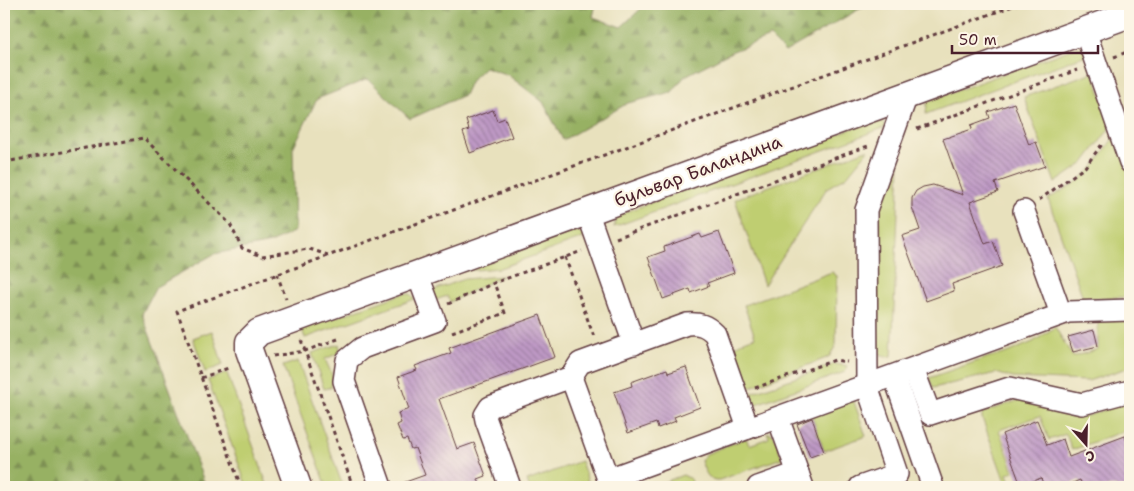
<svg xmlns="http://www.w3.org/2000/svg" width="1134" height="491" viewBox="0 0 1134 491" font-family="'Shantell Sans',sans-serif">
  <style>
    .green { fill: #bfce71; stroke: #84764e }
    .forest { fill: url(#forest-firs); stroke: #706847 }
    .building { fill: url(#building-back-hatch) }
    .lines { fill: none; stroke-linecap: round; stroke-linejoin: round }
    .minor-casing { stroke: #623c41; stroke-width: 24 }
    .major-casing { stroke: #623c41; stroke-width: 29 }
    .path { stroke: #623c41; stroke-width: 3; stroke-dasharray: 4 4; stroke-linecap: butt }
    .minor { stroke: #fff; stroke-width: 21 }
    .major { stroke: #fff; stroke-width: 26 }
    .labels { text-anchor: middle; stroke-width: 4.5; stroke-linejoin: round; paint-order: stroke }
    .street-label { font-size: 18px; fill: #4a1f2b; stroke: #fcf5e5 }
  </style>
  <defs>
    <pattern id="forest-firs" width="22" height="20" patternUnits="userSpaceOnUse" patternTransform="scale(1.25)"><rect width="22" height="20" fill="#97b163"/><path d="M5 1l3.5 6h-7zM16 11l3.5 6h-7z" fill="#7d8f52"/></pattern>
    <pattern id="building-back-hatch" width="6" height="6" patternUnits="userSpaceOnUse" patternTransform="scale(1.25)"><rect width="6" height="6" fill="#be99c5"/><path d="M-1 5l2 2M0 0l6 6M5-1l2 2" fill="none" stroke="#9c7ca0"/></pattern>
  </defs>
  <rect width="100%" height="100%" fill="#fcf5e5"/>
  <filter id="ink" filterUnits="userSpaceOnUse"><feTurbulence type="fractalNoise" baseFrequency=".02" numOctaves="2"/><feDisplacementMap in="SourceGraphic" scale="10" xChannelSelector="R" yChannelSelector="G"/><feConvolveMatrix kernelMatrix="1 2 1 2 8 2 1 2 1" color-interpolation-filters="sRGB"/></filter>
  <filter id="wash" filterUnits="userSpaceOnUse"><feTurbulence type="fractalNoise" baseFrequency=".0096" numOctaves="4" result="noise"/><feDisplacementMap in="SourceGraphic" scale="20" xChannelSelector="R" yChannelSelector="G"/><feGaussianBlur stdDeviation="1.12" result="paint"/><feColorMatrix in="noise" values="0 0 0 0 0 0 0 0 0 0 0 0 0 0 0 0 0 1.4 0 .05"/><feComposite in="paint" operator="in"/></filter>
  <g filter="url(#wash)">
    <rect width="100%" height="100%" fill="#e8e1bd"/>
    <!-- green -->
    <g class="green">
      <polygon points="1077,47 1082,48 1089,54 926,114 927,103 931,100"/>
      <polygon points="1093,72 1112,125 1084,163 1055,183 1024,97"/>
      <polygon points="875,120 884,123 886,127 614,227 616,217 620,214"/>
      <polygon points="1116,134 1130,176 1130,297 1083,298 1048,199 1077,182 1094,166"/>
      <polygon points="869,149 847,176 827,188 764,285 735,199"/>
      <polygon points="900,164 892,356 886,357 876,352 872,341 879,202 882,194"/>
      <polygon points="574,231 579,232 586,237 500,268 462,271"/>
      <path d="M832,272L837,276L836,345L829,357L743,390C740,379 726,353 737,345C742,341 750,339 755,337L744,305Z"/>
      <polygon points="502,276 450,302 447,296 433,301 431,291 464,279"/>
      <polygon points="405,293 410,294 415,299 305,338 302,329"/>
      <polygon points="1130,317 1130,367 1088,381 1013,378 996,373 933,388 929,378 989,357 1004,354 1033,342 1055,327 1073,357 1098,349 1098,319"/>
      <polygon points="212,331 223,365 205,372 193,338"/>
      <polygon points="339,344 340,349 339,353 325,359 333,377 331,387 324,389 312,353"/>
      <polygon points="298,361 343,487 327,487 283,366"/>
      <polygon points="835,364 848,366 845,372 751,406 742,396"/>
      <polygon points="227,373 268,487 247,487 208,380"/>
      <polygon points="852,396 866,436 824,451 810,411"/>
      <polygon points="1025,398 1087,416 1127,402 1130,410 1130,439 1127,440 1124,431 1072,450 1066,434 1049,440 1040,416 999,430 1014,471 1007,474 1012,487 1007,487 982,418 982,413"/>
      <path d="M767,432L774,435L782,458L719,480C707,481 705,471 701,461L706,454L746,438L749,445L769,438Z"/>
      <polygon points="581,461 590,487 529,487 527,481"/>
      <polygon points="683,475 691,479 693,487 651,487"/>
    </g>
    <!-- forest -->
    <polygon class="forest" points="4,4 596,4 593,17 621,27 646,4 868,4 785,52 770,37 733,51 685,76 672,92 628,103 563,140 543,102 508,75 485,67 471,80 464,95 410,119 368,79 317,99 293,148 295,231 271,243 214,254 156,287 142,314 206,487 4,487"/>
    <g id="blocks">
      <!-- building -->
      <g class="building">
        <polygon points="1014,103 1029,145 1036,142 1045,166 995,183 998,192 970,202 985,244 993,241 1002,266 952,284 954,291 926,301 902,236 920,230 912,207 912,198 916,191 923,187 933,185 963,195 943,139 972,129 971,125 990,118 988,112"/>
        <polygon points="493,110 497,121 505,118 512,137 470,153 463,132 469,130 466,120"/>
        <polygon points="719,232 734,273 707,283 709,286 691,293 690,289 663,299 648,257 665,251 664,247 700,234 702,238"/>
        <polygon points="540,315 555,357 439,399 457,449 474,443 486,476 478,479 481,487 397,487 397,485 425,475 415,448 411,449 407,439 403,440 397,425 401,423 398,413 409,409 398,377 417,370 415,366 451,353 449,348"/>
        <polygon points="1094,330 1098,346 1073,352 1068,337"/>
        <polygon points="686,367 700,407 674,417 676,421 658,428 656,423 628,433 614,392 632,386 631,382 667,369 668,373"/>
        <polygon points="812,418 824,452 810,457 797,424"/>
        <polygon points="1037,420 1047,445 1063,439 1069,457 1125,436 1127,442 1130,441 1130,487 1083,487 1080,480 1062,487 1044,487 1041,478 1021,486 1002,434"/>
      </g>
    </g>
  </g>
  <g filter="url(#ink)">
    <use href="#blocks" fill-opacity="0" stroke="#623c41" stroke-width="1"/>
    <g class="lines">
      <!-- minor casing -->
      <g class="minor-casing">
        <g id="minor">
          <polyline points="1085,31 1130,162"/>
          <polyline points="587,211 634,344"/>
          <polyline points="1024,211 1061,314"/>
          <polyline points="913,369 930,414 1010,388 1082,404 1130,391"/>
          <polyline points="894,376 933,487"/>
          <polyline points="571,377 608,479 1068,312 1130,310"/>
          <polyline points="778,418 803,487"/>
          <polyline points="381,487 344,381 347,360 362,348 435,321 417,273"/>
          <path d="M510,487L486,420L485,415L490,407L571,377L580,363L687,324C699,323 706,325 715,334L748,428"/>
          <polyline points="758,487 798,473"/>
          <polyline points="860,487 897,474 867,386 866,210 907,95"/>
        </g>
      </g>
      <!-- major casing -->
      <g class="major-casing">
        <polyline id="major" points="298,487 249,350 249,342 259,332 1130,14"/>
      </g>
      <!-- path -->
      <g class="path">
        <polyline points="1130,51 1127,52 1130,60"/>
        <polyline points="1114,57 1127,52"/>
        <polyline points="917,129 1077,70"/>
        <polyline points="4,162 144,138 230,224 242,248 262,256 309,249 328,255"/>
        <polyline points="1039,200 1085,167 1103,143"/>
        <polyline points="616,238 868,146"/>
        <polyline points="565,257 594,337"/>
        <polyline points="277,274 286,299"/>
        <polyline points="448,304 494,283 582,251"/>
        <polyline points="452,332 505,313 494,283"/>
        <polyline points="338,339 305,351 353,487"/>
        <polyline points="273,356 305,351 301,340"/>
        <polyline points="201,378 231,367"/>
        <polyline points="755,388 835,360 847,362"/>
        <polyline points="241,487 177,311 1018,4"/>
      </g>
      <!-- minor -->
      <use href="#minor" class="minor"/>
      <!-- major -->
      <use href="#major" class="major"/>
    </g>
  </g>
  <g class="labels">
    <!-- street labels -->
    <g class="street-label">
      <text transform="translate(698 171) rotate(-20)" y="6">бульвар Баландина</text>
    </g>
  </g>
  <!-- margin -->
  <rect width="1134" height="491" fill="none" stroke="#fcf5e5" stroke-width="20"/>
  <!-- north arrow -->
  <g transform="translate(1086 444) rotate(160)" stroke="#fcf5e5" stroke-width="4" paint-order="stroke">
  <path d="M0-4L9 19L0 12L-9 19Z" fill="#4a1f2b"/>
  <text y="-8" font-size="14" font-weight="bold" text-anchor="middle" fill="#4a1f2b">С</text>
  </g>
  <!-- scale -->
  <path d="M952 45v8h146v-8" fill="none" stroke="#4a1f2b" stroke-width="2.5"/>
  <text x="959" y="45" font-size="15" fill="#4a1f2b" stroke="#fcf5e5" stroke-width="4" paint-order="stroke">50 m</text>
</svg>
